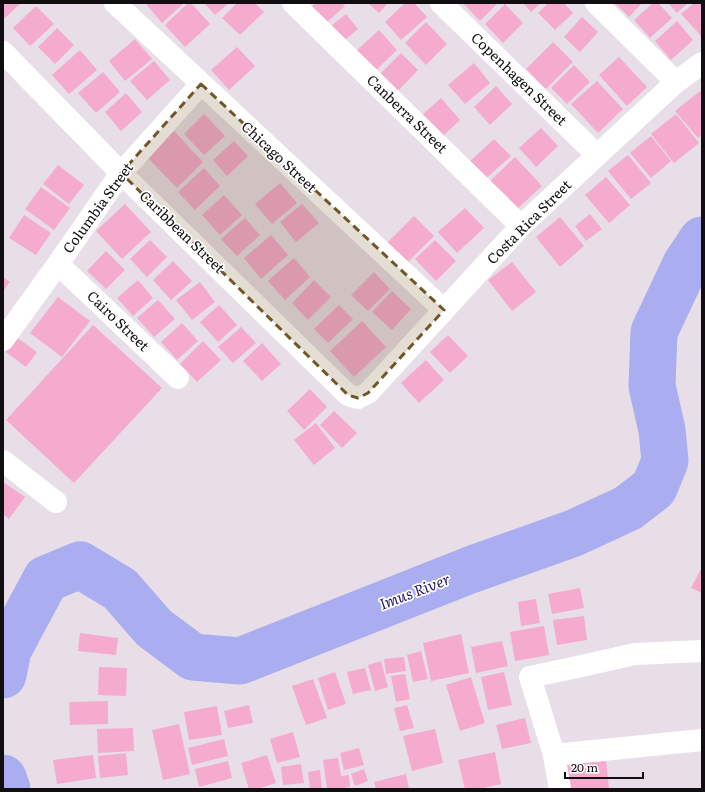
<svg xmlns="http://www.w3.org/2000/svg" width="705" height="792" viewBox="0 0 705 792" font-family="Literata,serif">
  <style>
    .lines { fill: none; stroke-linecap: round; stroke-linejoin: round }
    .river { stroke: #aaadef; stroke-width: 47 }
    .building { fill: #f4abce }
    .minor { stroke: #fff; stroke-width: 22 }
    .marked { fill: #715628; fill-opacity: 0.2; stroke: #715628; stroke-width: 3; stroke-dasharray: 8 5; stroke-linejoin: round }
    .labels { text-anchor: middle; stroke-width: 3.5; stroke-linejoin: round; paint-order: stroke }
    .street-label { font-size: 14px; fill: #110e11; stroke: #fff }
    .water-label { font-size: 15px; font-style: italic; fill: #251964; stroke: #fff }
  </style>
  <rect width="100%" height="100%" fill="#e8dee8"/>
  <g class="lines">
    <!-- river -->
    <g class="river">
      <polyline points="3,675 8,650 46,579 80,565 120,589 154,628 193,657 240,661 470,570 574,533 628,508 654,488 665,461 662,430 652,386 654,332 686,264 702,240"/>
      <polyline points="3,778 7,789"/>
    </g>
  </g>
  <!-- building -->
  <g class="building">
    <polygon points="3,3 21,3 5,18 3,16"/>
    <polygon points="148,3 184,3 162,23 146,4"/>
    <polygon points="188,3 191,3 210,24 185,47 165,25"/>
    <polygon points="204,3 229,3 215,15"/>
    <polygon points="237,3 255,3 264,12 240,35 222,18"/>
    <polygon points="316,3 342,3 345,6 325,24 311,7"/>
    <polygon points="368,3 388,3 379,13"/>
    <polygon points="405,3 414,3 427,17 401,40 385,22"/>
    <polygon points="463,3 498,3 480,21"/>
    <polygon points="523,3 541,3 531,12"/>
    <polygon points="548,3 564,3 573,13 555,30 538,13"/>
    <polygon points="615,3 642,3 629,17"/>
    <polygon points="653,3 658,3 672,18 650,38 634,20"/>
    <polygon points="668,3 688,3 677,13"/>
    <polygon points="694,3 702,3 702,37 681,14"/>
    <polygon points="505,4 523,23 503,43 485,24"/>
    <polygon points="36,6 54,24 30,46 13,28"/>
    <polygon points="346,14 358,29 340,44 327,29"/>
    <polygon points="582,17 598,32 580,52 564,37"/>
    <polygon points="677,21 693,40 671,60 655,41"/>
    <polygon points="426,22 447,44 426,65 405,43"/>
    <polygon points="57,28 74,45 55,64 38,47"/>
    <polygon points="379,30 397,50 374,72 355,52"/>
    <polygon points="135,39 152,59 125,81 109,61"/>
    <polygon points="553,42 573,62 546,89 526,69"/>
    <polygon points="237,47 255,66 229,90 211,70"/>
    <polygon points="80,50 97,70 69,94 52,75"/>
    <polygon points="401,53 418,70 395,94 378,76"/>
    <polygon points="619,57 647,87 627,106 599,75"/>
    <polygon points="154,61 170,80 147,100 130,81"/>
    <polygon points="474,63 490,83 465,104 448,85"/>
    <polygon points="574,65 590,82 567,104 551,88"/>
    <polygon points="103,72 120,92 96,113 78,93"/>
    <polygon points="597,81 623,109 598,133 571,104"/>
    <polygon points="496,86 512,104 490,125 474,107"/>
    <polygon points="700,91 702,94 702,135 698,138 675,111"/>
    <polygon points="126,93 142,112 121,131 105,112"/>
    <polygon points="441,98 460,120 441,138 421,116"/>
    <polygon points="204,114 225,136 204,155 184,134"/>
    <polygon points="676,114 699,143 674,163 651,134"/>
    <polygon points="541,128 558,146 536,167 519,148"/>
    <polygon points="174,131 203,162 177,188 147,157"/>
    <polygon points="651,136 671,161 651,178 630,153"/>
    <polygon points="494,139 511,156 483,181 467,164"/>
    <polygon points="234,141 248,156 227,176 213,160"/>
    <polygon points="628,155 651,183 631,199 608,171"/>
    <polygon points="515,157 542,186 514,212 487,184"/>
    <polygon points="58,165 84,185 69,204 43,184"/>
    <polygon points="204,168 220,186 195,210 178,192"/>
    <polygon points="606,177 630,205 609,223 585,195"/>
    <polygon points="280,183 297,203 272,224 255,204"/>
    <polygon points="41,187 70,208 54,230 25,209"/>
    <polygon points="224,195 242,215 220,235 202,215"/>
    <polygon points="125,204 151,232 122,259 96,231"/>
    <polygon points="302,204 319,223 296,242 280,222"/>
    <polygon points="465,208 484,228 457,253 438,232"/>
    <polygon points="590,214 602,229 586,241 575,226"/>
    <polygon points="24,215 51,233 36,255 9,238"/>
    <polygon points="414,216 434,236 407,263 387,243"/>
    <polygon points="560,217 584,246 560,267 536,237"/>
    <polygon points="245,218 260,235 237,256 221,239"/>
    <polygon points="271,235 288,255 261,279 244,258"/>
    <polygon points="150,240 167,257 147,277 130,259"/>
    <polygon points="435,240 456,261 436,281 415,259"/>
    <polygon points="106,251 125,270 106,289 87,271"/>
    <polygon points="294,258 310,277 285,300 268,281"/>
    <polygon points="173,261 192,281 171,300 153,280"/>
    <polygon points="512,262 536,292 512,311 488,280"/>
    <polygon points="374,272 390,289 368,311 351,295"/>
    <polygon points="3,277 10,282 3,291"/>
    <polygon points="138,280 153,298 133,316 117,298"/>
    <polygon points="314,280 331,297 308,320 292,303"/>
    <polygon points="200,282 215,302 192,320 176,300"/>
    <polygon points="392,291 411,309 392,330 372,312"/>
    <polygon points="58,297 90,321 62,357 30,333"/>
    <polygon points="158,300 175,319 154,337 137,318"/>
    <polygon points="219,305 237,325 218,342 200,322"/>
    <polygon points="339,305 353,319 328,343 314,329"/>
    <polygon points="362,321 386,347 354,377 330,351"/>
    <polygon points="182,323 198,341 177,360 161,342"/>
    <polygon points="93,325 162,388 74,483 6,420"/>
    <polygon points="241,327 256,343 233,363 218,347"/>
    <polygon points="448,335 468,356 450,373 430,352"/>
    <polygon points="16,337 37,352 26,367 6,352"/>
    <polygon points="203,341 221,360 197,382 180,364"/>
    <polygon points="262,343 281,364 262,381 243,361"/>
    <polygon points="426,360 444,380 419,403 401,383"/>
    <polygon points="310,389 327,407 304,430 287,411"/>
    <polygon points="334,411 357,433 342,448 320,425"/>
    <polygon points="316,423 335,448 314,465 294,440"/>
    <polygon points="3,482 25,497 9,519 3,514"/>
    <polygon points="702,567 702,593 691,588"/>
    <polygon points="580,588 584,608 552,614 548,594"/>
    <polygon points="536,599 540,623 521,626 518,602"/>
    <polygon points="584,616 587,640 557,645 553,620"/>
    <polygon points="544,626 549,655 515,661 510,632"/>
    <polygon points="80,633 118,638 116,655 78,651"/>
    <polygon points="461,634 469,673 431,681 423,643"/>
    <polygon points="502,641 508,666 476,673 471,647"/>
    <polygon points="421,651 428,679 413,682 407,655"/>
    <polygon points="404,657 406,671 386,674 384,659"/>
    <polygon points="381,661 388,687 375,691 368,665"/>
    <polygon points="99,667 127,668 126,696 98,695"/>
    <polygon points="365,668 371,690 353,694 347,672"/>
    <polygon points="335,672 346,704 328,710 318,678"/>
    <polygon points="504,672 512,705 488,710 481,677"/>
    <polygon points="405,674 410,699 396,702 391,676"/>
    <polygon points="471,677 485,723 460,731 446,685"/>
    <polygon points="313,679 327,718 306,725 292,686"/>
    <polygon points="108,701 108,724 70,725 69,702"/>
    <polygon points="249,705 253,723 228,728 224,711"/>
    <polygon points="407,705 414,728 400,731 394,708"/>
    <polygon points="217,706 222,735 189,740 184,712"/>
    <polygon points="525,718 531,743 502,749 496,725"/>
    <polygon points="179,724 190,774 163,780 152,730"/>
    <polygon points="133,728 134,751 98,753 97,729"/>
    <polygon points="435,729 443,763 412,771 403,736"/>
    <polygon points="293,732 300,757 277,763 270,739"/>
    <polygon points="224,739 228,756 192,765 188,748"/>
    <polygon points="359,748 364,765 344,770 340,753"/>
    <polygon points="495,752 501,784 479,789 465,789 458,760"/>
    <polygon points="126,753 128,775 100,778 98,756"/>
    <polygon points="93,755 96,778 57,784 53,760"/>
    <polygon points="267,755 276,783 257,789 249,789 241,763"/>
    <polygon points="338,758 341,776 349,775 350,787 339,789 327,789 323,760"/>
    <polygon points="228,761 232,778 199,787 195,769"/>
    <polygon points="606,761 609,789 569,789 567,764"/>
    <polygon points="301,764 304,783 283,785 281,767"/>
    <polygon points="364,769 368,781 355,786 351,774"/>
    <polygon points="320,770 322,789 310,789 308,772"/>
    <polygon points="406,774 409,789 376,789 374,782"/>
  </g>
  <g class="lines">
    <!-- minor -->
    <g class="minor">
      <polyline points="115,3 444,310"/>
      <polyline points="293,3 521,226"/>
      <polyline points="441,3 597,155"/>
      <polyline points="596,3 676,82"/>
      <polyline points="3,52 121,173 348,395 358,398 368,393 521,226 676,82 702,63"/>
      <polyline points="58,264 178,378"/>
      <polyline points="3,340 58,264 121,173 201,84"/>
      <polyline points="3,461 56,502"/>
      <polyline points="554,755 702,740"/>
      <polyline points="560,789 554,755 530,677 577,667 635,654 702,651"/>
    </g>
  </g>
  <!-- marked area -->
  <path class="marked" d="M201,84L444,310L368,393L358,398L348,395L121,173Z"/>
  <g class="labels">
    <!-- street labels -->
    <g class="street-label">
      <text transform="translate(519 79) rotate(44)" y="5">Copenhagen Street</text>
      <text transform="translate(407 114) rotate(44)" y="5">Canberra Street</text>
      <text transform="translate(279 157) rotate(43)" y="5">Chicago Street</text>
      <text transform="translate(98 208) rotate(-54)" y="5">Columbia Street</text>
      <text transform="translate(529 222) rotate(-45)" y="5">Costa Rica Street</text>
      <text transform="translate(182 232) rotate(44)" y="5">Caribbean Street</text>
      <text transform="translate(118 321) rotate(44)" y="5">Cairo Street</text>
    </g>
    <!-- water labels -->
    <g class="water-label">
      <text transform="translate(415 592) rotate(-21)" y="5">Imus River</text>
    </g>
  </g>
  <!-- border -->
  <rect width="705" height="792" fill="none" stroke="#110e11" stroke-width="8"/>
  <!-- scale -->
  <path d="M565 772v6h78v-6" fill="none" stroke="#110e11" stroke-width="2"/>
  <text x="571" y="772" font-size="12" fill="#110e11" stroke="#ffffff" stroke-width="3" paint-order="stroke">20 m</text>
</svg>
